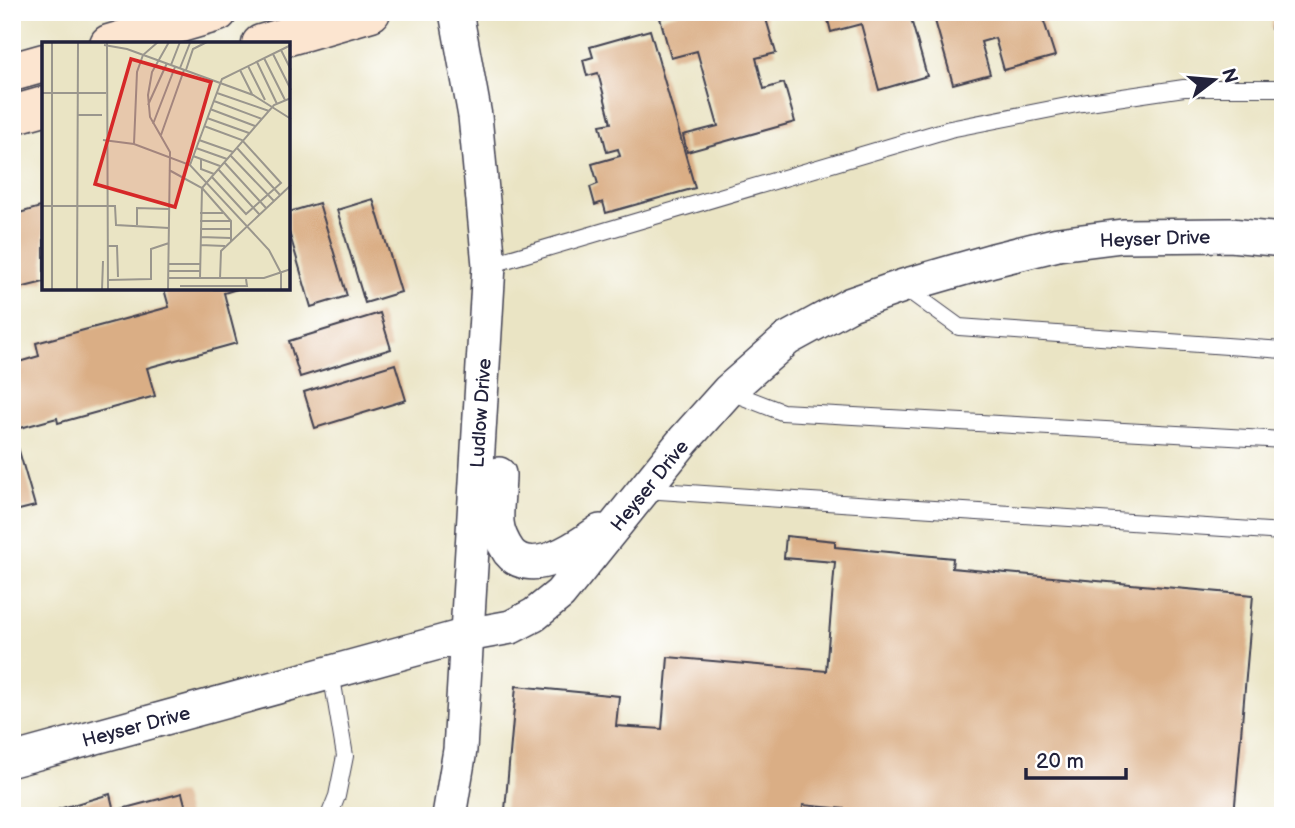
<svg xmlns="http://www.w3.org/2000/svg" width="1295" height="828" viewBox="0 0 1295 828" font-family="'Balsamiq Sans',sans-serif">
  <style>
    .building { fill: #daae85 }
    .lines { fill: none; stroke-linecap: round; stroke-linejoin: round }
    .service-casing { stroke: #403f50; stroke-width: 18 }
    .minor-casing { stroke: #403f50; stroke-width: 36 }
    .secondary-casing { stroke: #403f50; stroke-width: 41 }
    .service { stroke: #fff; stroke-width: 16 }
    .minor { stroke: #fff; stroke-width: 33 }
    .secondary { stroke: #fce5d0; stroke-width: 38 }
    .labels { text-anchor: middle; stroke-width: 7; stroke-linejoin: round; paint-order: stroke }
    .street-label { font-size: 19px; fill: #22223b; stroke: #fff }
    .inset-road { fill: none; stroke: #9a968d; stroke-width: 2 }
    .view { fill: #d62828; fill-opacity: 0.15; stroke: #d62828; stroke-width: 3.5 }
    .inset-edge { fill: none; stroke: #22223b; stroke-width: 3.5 }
  </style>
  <rect width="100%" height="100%" fill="#fff"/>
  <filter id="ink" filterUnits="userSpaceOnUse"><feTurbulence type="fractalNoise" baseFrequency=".0143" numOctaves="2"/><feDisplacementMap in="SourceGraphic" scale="14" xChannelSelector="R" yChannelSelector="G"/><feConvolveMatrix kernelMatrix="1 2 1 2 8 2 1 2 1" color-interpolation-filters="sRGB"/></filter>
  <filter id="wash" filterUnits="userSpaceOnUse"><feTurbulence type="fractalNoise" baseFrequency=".00686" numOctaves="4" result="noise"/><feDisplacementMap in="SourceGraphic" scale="28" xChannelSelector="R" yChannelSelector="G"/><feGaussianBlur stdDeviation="1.57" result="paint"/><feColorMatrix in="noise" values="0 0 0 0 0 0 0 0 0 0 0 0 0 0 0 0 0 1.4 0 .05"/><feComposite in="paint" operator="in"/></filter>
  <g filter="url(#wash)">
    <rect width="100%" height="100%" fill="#eae4c4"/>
    <g id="blocks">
      <!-- building -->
      <g class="building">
        <polygon points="682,12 764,12 776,53 756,58 764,89 784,83 795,122 687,152 683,135 718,126 697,51 671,58 660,18"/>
        <polygon points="826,12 909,12 927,76 879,90 861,24 831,32"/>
        <polygon points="947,12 1041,12 1055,56 1004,70 995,38 981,42 990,74 953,84 934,17"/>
        <polygon points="1274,12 1283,12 1283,31 1271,29"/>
        <polygon points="650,30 695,188 606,213 603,202 595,205 590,187 598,184 592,164 620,156 618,149 607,152 600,125 611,123 598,73 587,76 583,60 593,57 590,47"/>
        <polygon points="373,199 401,292 365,303 337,210"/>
        <polygon points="319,203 347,296 311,307 289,232 289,212"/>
        <polygon points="44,206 44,282 12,290 12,215"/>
        <polygon points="164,289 237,289 224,293 237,343 147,368 155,396 58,423 57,418 13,430 35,506 15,511 17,520 12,521 12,364 39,356 36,343 169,307"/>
        <polygon points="380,313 391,349 300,377 289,341"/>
        <polygon points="395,364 406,400 315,428 304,392"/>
        <polygon points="786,536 835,541 835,547 953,558 952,568 1253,595 1234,816 855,816 855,810 803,805 802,816 575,816 505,810 516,686 619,696 616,726 662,729 668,657 826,671 835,562 784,558"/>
        <polygon points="182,793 188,816 61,816 59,809 110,794 114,811"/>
      </g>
    </g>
  </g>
  <g filter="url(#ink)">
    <use href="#blocks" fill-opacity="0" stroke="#403f50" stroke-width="2"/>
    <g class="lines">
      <!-- service casing -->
      <g class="service-casing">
        <g id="service">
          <polyline points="489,265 950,129 1082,103 1184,88 1283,88"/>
          <polyline points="904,287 959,327 1283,350"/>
          <polyline points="728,391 782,412 1283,440"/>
          <polyline points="644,490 1283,532"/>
          <polyline points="329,816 337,796 345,756 331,672"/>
        </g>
      </g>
      <!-- minor casing -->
      <g class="minor-casing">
        <g id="minor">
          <path d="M499,474C499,490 496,507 497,522C498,534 503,543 509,552C532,580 579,546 600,531"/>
          <polyline points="12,760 467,635 511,627 534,615 560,594 684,440 728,391 787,339 851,304 903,286 993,260 1058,244 1122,236 1230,235 1283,240"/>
          <polyline points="449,816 460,750 489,265 475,116 456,12"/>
        </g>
      </g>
      <!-- secondary casing -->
      <g class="secondary-casing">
        <g id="secondary">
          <polyline points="109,44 218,12"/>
          <polyline points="261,44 371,12"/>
          <polyline points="12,72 44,63"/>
          <polyline points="12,115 44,106"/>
        </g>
      </g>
      <!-- service -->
      <use href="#service" class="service"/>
      <!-- minor -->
      <use href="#minor" class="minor"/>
      <!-- secondary -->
      <use href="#secondary" class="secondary"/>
    </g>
  </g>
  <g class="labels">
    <!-- street labels -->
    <g class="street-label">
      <text transform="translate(1155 238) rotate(-2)" y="7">Heyser Drive</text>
      <text transform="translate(480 413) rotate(-86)" y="7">Ludlow Drive</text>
      <text transform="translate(649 485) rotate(-51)" y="7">Heyser Drive</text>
      <text transform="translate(136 726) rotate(-15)" y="7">Heyser Drive</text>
    </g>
  </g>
  <!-- overview -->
  <g transform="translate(42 42)">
    <rect width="248" height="248" fill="#eae4c4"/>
    <path class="inset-road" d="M10,0V248M65,0L66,248M62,3L85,7L211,53L249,77M239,8L249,28M231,12L249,48M222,16L243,58M215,20L235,62M129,23L138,0M206,24L223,58M138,26L148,1M144,28L151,7L165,0M198,28L210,52M0,51H64M175,51L227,69M172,59L220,77M106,63L125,21M168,67L213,84M35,73H60M165,76L207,91M111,82L133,25M162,84L200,98L239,141L204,172L169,134M119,93L142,28M61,98L92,102L148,123L227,208L239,231V248M157,98L191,110M92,102L95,30L101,13L116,0M154,106L185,117M195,106L238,153M188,113L232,159M151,114L178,124M159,117V127L172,132M182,120L224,166M148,123L180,37L249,3M176,127L217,172M127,128L160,146L158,236M0,164H73L74,183L127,186M158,171H181M158,179H189M95,183V166L127,167M158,187H189M158,195L189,196M189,199V179L160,146L232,63L249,56M158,203L183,204M65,204H75L76,235M126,222H158M126,229H158M126,236H222L249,227M178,237L179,209L249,143M66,238L109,237V207L127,201M138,244H205L204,237M35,248L36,0M60,248L61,219M76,248H104M126,248L128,110L108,75L106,53L110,30L127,0"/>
    <path class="view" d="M89,17L169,40L133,165L53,142Z"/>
    <rect width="248" height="248" class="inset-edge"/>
  </g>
  <!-- margin -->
  <rect width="1295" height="828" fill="none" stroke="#fff" stroke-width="42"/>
  <!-- north arrow -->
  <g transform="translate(1214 80) rotate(74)" stroke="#ffffff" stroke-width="5" paint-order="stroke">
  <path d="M0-5L12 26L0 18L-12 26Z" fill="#22223b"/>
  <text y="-10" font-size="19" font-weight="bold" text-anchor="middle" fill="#22223b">N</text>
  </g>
  <!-- scale -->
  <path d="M1026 768v10h100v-10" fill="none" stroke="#22223b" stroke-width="3.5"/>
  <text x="1036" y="768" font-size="21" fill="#22223b" stroke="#ffffff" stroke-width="5" paint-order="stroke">20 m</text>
</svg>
